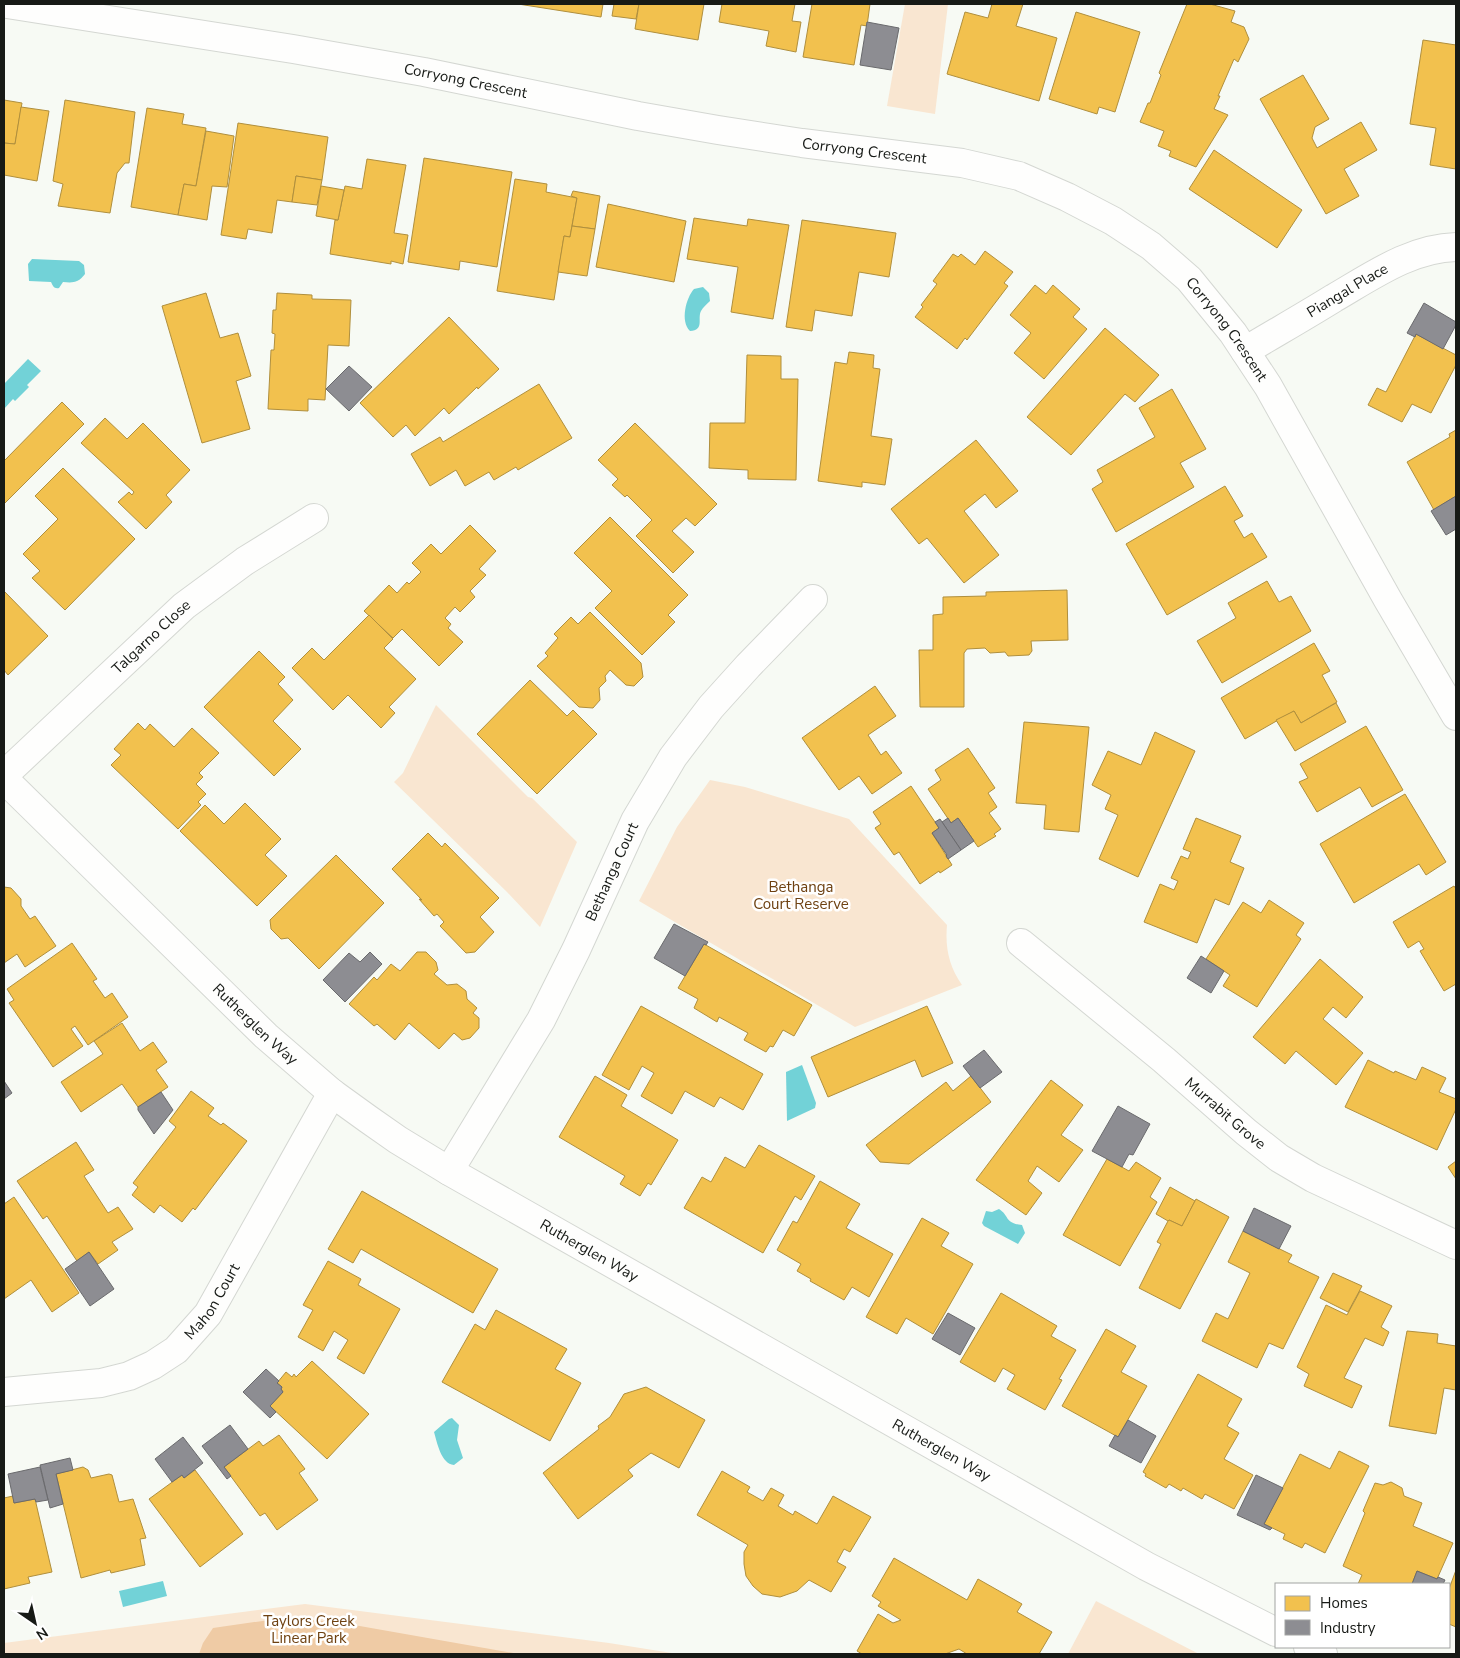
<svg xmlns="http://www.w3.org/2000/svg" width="1460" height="1658" viewBox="0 0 1460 1658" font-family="'Nunito Sans',sans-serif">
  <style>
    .green { fill: #f9e6d1 }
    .forest { fill: #efcba5 }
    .water { fill: #72d2d7 }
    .homes { fill: #f2c14e; stroke: #b08f3d }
    .industry { fill: #8d8d92; stroke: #6a6a6d }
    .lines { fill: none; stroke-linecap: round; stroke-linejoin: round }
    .minor-casing { stroke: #d4d7d2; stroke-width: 30 }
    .tertiary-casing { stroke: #d4d7d2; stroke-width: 30 }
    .minor { stroke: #fefefd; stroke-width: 28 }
    .tertiary { stroke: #fefefd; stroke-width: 28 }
    .labels { text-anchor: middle; stroke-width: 5; stroke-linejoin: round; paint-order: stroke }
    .street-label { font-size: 15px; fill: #171a16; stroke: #fff }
    .park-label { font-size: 15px; fill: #6e4111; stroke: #fff }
  </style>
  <rect width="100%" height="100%" fill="#f7faf4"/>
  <!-- green -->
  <g class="green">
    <polygon points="905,4 948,4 935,114 887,106"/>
    <polygon points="436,705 528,797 532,798 577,842 540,927 507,892 394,782 403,773"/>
    <path d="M710,780L745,787L849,819L947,925C945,948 949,966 962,985L855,1027L639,901L677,827Z"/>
    <polygon points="1096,1601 1199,1654 1068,1654"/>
    <polygon points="305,1604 609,1643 678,1654 4,1654 4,1643"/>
  </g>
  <!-- forest -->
  <polygon class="forest" points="290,1617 354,1625 519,1654 199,1654 203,1643 213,1628"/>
  <!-- water -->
  <g class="water">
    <path d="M32,259L79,261L84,265L85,274C78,283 73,283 63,282L59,288C54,289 53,286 51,282L29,281L28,264Z"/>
    <path d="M703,287L709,293L710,301C707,304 703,307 701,311C697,319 705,330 690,331C680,321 686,298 694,289Z"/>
    <polygon points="28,359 41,371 27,385 29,387 15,401 13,399 4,409 4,384"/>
    <polygon points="802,1065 816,1103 815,1108 787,1121 786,1072"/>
    <path d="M999,1209C1010,1216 1004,1223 1022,1225L1025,1233L1018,1244L984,1226L982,1223L986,1211L992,1212Z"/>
    <path d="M452,1418L459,1425L457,1440L463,1458L454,1465C441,1464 437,1442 434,1432L449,1419Z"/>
    <polygon points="163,1581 167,1596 123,1607 119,1591"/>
  </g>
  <!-- homes -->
  <g class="homes">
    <polygon points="518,4 603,4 601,17"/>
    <polygon points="614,4 639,4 636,19 612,16"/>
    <polygon points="639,4 704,4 698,40 635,29"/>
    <polygon points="722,4 795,4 792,21 801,22 796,52 766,46 769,31 719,22"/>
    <polygon points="812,4 870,4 867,26 861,25 854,65 803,57"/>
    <polygon points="992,4 1023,4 1016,26 1057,38 1039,101 947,74 965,12 988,18"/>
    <polygon points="1187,4 1210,4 1235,11 1231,22 1244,27 1249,39 1238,62 1234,59 1218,96 1220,96 1214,109 1228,115 1196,167 1169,156 1171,151 1158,146 1164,131 1140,122 1148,103 1150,103 1161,75 1159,73"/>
    <polygon points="1076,12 1140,32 1115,112 1099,107 1097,114 1049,99"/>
    <polygon points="1423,40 1456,45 1456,169 1430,165 1436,128 1410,124"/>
    <polygon points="1303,75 1329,119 1315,127 1312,138 1317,148 1361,122 1377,150 1344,169 1359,196 1326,214 1260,99"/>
    <polygon points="4,100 22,103 15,144 4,143"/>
    <polygon points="65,100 135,112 129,163 125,163 117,173 110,213 58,206 63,184 53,181"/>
    <polygon points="21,107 49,111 37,181 4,175 4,143 15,144"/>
    <polygon points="147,108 184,114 182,124 206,128 196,186 184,184 178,215 131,207"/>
    <polygon points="238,123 328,137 322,180 296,176 292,202 277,200 272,233 248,229 246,239 221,235"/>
    <polygon points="206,131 234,136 227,187 212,186 207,220 178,215 184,184 196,186"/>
    <polygon points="1214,150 1302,210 1277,248 1189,189"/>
    <polygon points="424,158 512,172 497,267 460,261 459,270 408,262"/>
    <polygon points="367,159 406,165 394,233 408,235 403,264 391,261 391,264 330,254 335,220 338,220 345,186 362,189"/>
    <polygon points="296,176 322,180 317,205 292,202"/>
    <polygon points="515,179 547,184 546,192 577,198 570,237 564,236 554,300 497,291"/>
    <polygon points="321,186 344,190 338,220 316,216"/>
    <polygon points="573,191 600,196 595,229 572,226 577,198 571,196"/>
    <polygon points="608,204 686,221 674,282 596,267"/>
    <polygon points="694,218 747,226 748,219 789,225 773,319 731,312 738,267 687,259"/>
    <polygon points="802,220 896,233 889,277 859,272 852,316 815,310 812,331 786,327"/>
    <polygon points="572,226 595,229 587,276 558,272 564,236 570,237"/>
    <polygon points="985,251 1013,272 1004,283 1008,286 967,340 965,338 957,349 915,317 923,307 921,305 937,284 933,281 953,254 958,257 961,254 975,265"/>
    <polygon points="1035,285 1046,294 1053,285 1080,309 1073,317 1087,329 1044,379 1014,353 1031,333 1010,315"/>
    <polygon points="206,293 220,338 238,333 251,376 236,381 250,429 202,443 162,306"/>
    <polygon points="277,293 312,295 312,299 351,300 349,346 328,345 325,400 308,399 308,411 268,409 271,350 274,350 275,334 272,333 273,310 276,310"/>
    <polygon points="449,317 499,369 478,389 477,387 449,414 444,408 415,436 406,425 393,437 360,403"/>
    <polygon points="1105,328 1159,375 1135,402 1125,394 1071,455 1027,417"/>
    <polygon points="1416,334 1456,355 1456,365 1431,413 1412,404 1402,422 1368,405 1377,388 1386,392"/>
    <polygon points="849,352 874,355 873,368 880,369 871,436 892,439 885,485 862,482 862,487 818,481 835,362 847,364"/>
    <polygon points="747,355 781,356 781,379 798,379 796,480 748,479 748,470 709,468 710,423 745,423"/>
    <polygon points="539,384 572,438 518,470 516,467 494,480 489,472 465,486 456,470 430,486 411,454 440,437 443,442"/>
    <polygon points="1172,389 1206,449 1180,463 1194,487 1116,532 1092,489 1103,482 1097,470 1155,437 1139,408"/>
    <polygon points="62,402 84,424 4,504 4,461"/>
    <polygon points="105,418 127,439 143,423 190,470 166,495 172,502 146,529 118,502 129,492 132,495 134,492 81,443"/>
    <polygon points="635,423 717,504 695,526 686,518 672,531 694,552 673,573 636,536 652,520 627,495 625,497 612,485 618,479 598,460"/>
    <polygon points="1456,430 1456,496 1434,510 1407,462 1450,437 1449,434"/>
    <polygon points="976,440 1018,491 996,508 985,494 964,511 999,555 964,583 927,538 919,544 891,509"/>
    <polygon points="63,468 135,539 65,610 32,578 40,571 23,554 58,519 35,496"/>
    <polygon points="1225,486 1243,516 1234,521 1244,538 1252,533 1267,557 1167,615 1126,544"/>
    <polygon points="610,517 688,595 668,615 675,622 642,655 595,608 612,591 574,553"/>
    <polygon points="470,525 496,551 479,569 486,575 470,591 475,597 460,612 455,607 445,618 451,624 448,628 463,642 439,666 402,629 393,638 364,611 389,585 397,593 407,582 409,584 421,572 412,563 431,544 441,554"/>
    <polygon points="1267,581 1279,602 1291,596 1311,631 1222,683 1197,641 1236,618 1228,603"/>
    <polygon points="1067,590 1068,640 1031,641 1032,651 1029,655 1008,656 1005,652 990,653 985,648 967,649 964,653 964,707 920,707 919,650 933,650 933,615 943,614 943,597 986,596 986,592"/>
    <polygon points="4,591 48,636 8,675 4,670"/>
    <polygon points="590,612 641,663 643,677 634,686 626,685 610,670 605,676 606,681 599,688 600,700 593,708 579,707 537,666 548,656 545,653 558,638 554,634 571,617 578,624"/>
    <polygon points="369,615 393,639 384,648 416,679 389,707 395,713 381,728 348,695 333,710 292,668 312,648 324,660"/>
    <polygon points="1314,643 1330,671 1322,675 1337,702 1301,723 1294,711 1245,739 1221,698"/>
    <polygon points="259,651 285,677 278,684 293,700 273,721 301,749 274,776 204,707"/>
    <polygon points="530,680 567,716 573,710 597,734 537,794 477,734"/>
    <polygon points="875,686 896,716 868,735 881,755 886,751 902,773 872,794 859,776 839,790 802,738"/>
    <polygon points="1336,703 1346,722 1295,751 1276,720 1294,711 1301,723"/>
    <polygon points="1024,722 1089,727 1079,832 1044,829 1046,805 1016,803"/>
    <polygon points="138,723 145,730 150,724 174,747 192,728 219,753 199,773 203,777 196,784 206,794 198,802 201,805 178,829 111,765 121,755 114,749"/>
    <polygon points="1366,726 1403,790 1372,807 1360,787 1317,812 1299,782 1308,778 1300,764"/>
    <polygon points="1155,732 1195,751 1138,877 1099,859 1118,815 1105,809 1111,795 1092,785 1108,751 1141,765"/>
    <polygon points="968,748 995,788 988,793 997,807 989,813 1001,829 994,834 996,836 978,847 958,818 951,823 928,789 941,780 935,770"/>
    <polygon points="911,786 939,828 932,833 952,865 940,873 939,871 920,884 899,852 894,855 875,828 881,824 873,812"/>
    <polygon points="1405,794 1446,862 1426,875 1419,864 1354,903 1320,844"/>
    <polygon points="245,803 281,839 265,855 287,876 257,906 180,831 205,805 224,824"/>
    <polygon points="1196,818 1241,836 1230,862 1244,868 1229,905 1215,899 1197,943 1144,922 1160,884 1174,890 1178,881 1171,878 1181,856 1188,859 1191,852 1183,849"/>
    <polygon points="428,833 442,847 445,843 499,898 480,917 494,932 475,952 466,953 440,926 444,922 437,914 434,916 419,899 422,900 392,869"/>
    <polygon points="336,855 384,903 319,969 288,938 281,939 271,929 270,920"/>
    <polygon points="1454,886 1456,889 1456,984 1444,991 1420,951 1424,949 1419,941 1408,948 1393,922"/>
    <polygon points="4,887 11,888 21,899 21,906 30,919 35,916 56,946 25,967 17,954 4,963"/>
    <polygon points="1269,900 1304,923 1296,935 1301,939 1257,1007 1223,986 1230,975 1206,959 1243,902 1261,913"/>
    <polygon points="72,943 97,979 93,981 105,998 112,993 128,1017 88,1045 75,1026 71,1029 83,1046 53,1067 9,1003 14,1000 7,989"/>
    <polygon points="704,944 812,1005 794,1036 783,1030 773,1047 770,1046 766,1052 744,1040 748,1033 719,1017 717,1022 694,1008 698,999 678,988"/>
    <polygon points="417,952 426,952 436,962 438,970 434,974 447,985 457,984 466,991 467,999 477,1008 473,1013 479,1018 479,1028 470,1038 462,1040 454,1033 439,1049 409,1023 395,1040 377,1024 374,1026 349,1004 374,977 377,980 391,964 400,971"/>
    <polygon points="1320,959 1363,997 1346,1018 1333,1007 1323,1019 1363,1053 1336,1085 1296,1051 1285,1064 1253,1037"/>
    <polygon points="641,1006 763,1074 743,1110 720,1097 714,1107 685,1091 672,1114 641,1096 654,1073 642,1066 629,1090 602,1075"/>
    <polygon points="927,1006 953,1063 922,1077 915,1060 828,1097 811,1057"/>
    <polygon points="122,1023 140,1051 153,1042 167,1062 156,1070 168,1087 138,1107 122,1084 81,1112 61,1082 103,1054 94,1041"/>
    <polygon points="1368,1060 1394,1073 1395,1071 1416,1080 1422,1067 1446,1078 1439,1092 1456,1099 1456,1109 1437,1150 1345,1107"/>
    <polygon points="595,1076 627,1095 621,1106 678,1140 651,1185 648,1183 640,1196 620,1184 625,1176 559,1137"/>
    <polygon points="971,1076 991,1102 909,1164 880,1162 866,1145 946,1082 953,1091"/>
    <polygon points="1051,1080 1083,1105 1061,1135 1083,1150 1059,1182 1037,1166 1028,1181 1042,1193 1026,1215 976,1180"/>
    <polygon points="191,1091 214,1108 208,1116 221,1125 223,1123 247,1141 195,1210 193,1208 182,1222 160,1205 154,1213 132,1195 138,1187 133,1183 176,1127 169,1121"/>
    <polygon points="76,1142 94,1170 84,1176 108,1213 118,1207 133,1229 112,1242 118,1250 98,1264 89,1252 77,1261 47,1216 43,1219 17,1181"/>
    <polygon points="759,1145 815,1176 801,1200 795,1196 763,1253 684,1208 702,1177 711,1182 725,1157 745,1168"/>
    <polygon points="1107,1159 1129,1171 1136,1162 1161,1178 1150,1197 1157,1202 1120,1266 1063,1235"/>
    <polygon points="1456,1161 1456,1179 1448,1167"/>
    <polygon points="820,1181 860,1204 846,1228 893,1254 869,1297 852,1287 844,1300 810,1281 811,1279 797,1271 801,1264 777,1250 793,1221 797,1223"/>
    <polygon points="1170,1187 1195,1201 1182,1226 1169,1220 1168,1221 1156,1214"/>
    <polygon points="362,1191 498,1269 473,1313 361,1249 353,1263 328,1249"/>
    <polygon points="14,1197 79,1293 52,1312 31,1280 4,1299 4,1204"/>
    <polygon points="1196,1199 1229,1217 1180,1309 1139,1288 1161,1244 1157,1242 1168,1221 1169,1220 1182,1226"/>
    <polygon points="922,1218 949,1233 941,1246 973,1264 933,1334 906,1318 897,1334 866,1317"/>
    <polygon points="1243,1231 1292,1255 1288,1262 1319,1277 1283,1349 1269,1343 1257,1368 1202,1341 1216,1313 1228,1319 1250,1273 1228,1262"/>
    <polygon points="328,1261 361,1279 358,1285 400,1309 364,1374 337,1358 348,1340 334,1331 323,1351 298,1337 313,1310 303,1305"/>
    <polygon points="1333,1273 1362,1286 1348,1312 1320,1298"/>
    <polygon points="1360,1291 1392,1306 1381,1327 1389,1332 1383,1346 1365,1338 1344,1378 1362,1386 1352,1408 1304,1386 1309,1374 1297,1367 1326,1305 1347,1315"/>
    <polygon points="1001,1293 1057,1326 1051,1336 1076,1350 1059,1379 1062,1380 1045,1410 1007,1389 1015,1375 1003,1368 995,1382 960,1362"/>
    <polygon points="496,1310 567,1349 555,1369 581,1383 550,1441 442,1382 475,1324 485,1330"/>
    <polygon points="1106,1329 1136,1346 1121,1372 1147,1386 1118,1437 1062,1406"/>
    <polygon points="1407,1331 1438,1334 1437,1343 1456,1346 1456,1390 1444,1388 1436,1434 1389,1426"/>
    <polygon points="312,1361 369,1414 327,1459 270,1406 283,1392 281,1389 282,1387 277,1383 286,1372 292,1377 294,1374 296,1377"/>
    <polygon points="1198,1374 1242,1399 1227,1426 1239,1433 1224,1459 1253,1475 1234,1509 1205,1494 1202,1499 1183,1488 1181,1491 1169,1484 1166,1488 1145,1476 1146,1474 1143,1472"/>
    <polygon points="646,1387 705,1420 679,1468 651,1453 628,1470 633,1476 578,1519 543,1473 599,1429 598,1426 610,1417 624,1394"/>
    <polygon points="279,1435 305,1469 299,1473 318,1500 277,1530 265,1513 260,1516 224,1467 259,1441 263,1446"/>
    <polygon points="1339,1451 1369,1466 1325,1553 1305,1543 1302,1548 1283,1539 1285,1534 1264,1524 1300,1454 1330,1469"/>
    <polygon points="83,1467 88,1470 91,1478 109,1474 112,1475 119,1502 133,1499 146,1538 140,1539 145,1565 111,1573 110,1570 81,1578 56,1474"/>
    <polygon points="195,1470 243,1534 200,1567 149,1499 182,1475 184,1478"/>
    <polygon points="722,1471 750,1487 747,1492 763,1501 771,1488 784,1495 778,1506 793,1515 795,1511 817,1524 833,1496 871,1517 850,1552 844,1549 837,1562 846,1567 831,1592 809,1580 797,1591 780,1597 762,1594 753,1586 746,1576 744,1564 744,1552 748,1545 697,1515"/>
    <polygon points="1391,1482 1402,1488 1404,1496 1422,1503 1413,1526 1453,1543 1437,1579 1417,1571 1412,1584 1358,1584 1362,1575 1343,1566 1365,1513 1363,1511 1375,1483 1383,1485"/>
    <polygon points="13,1496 14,1503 35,1499 52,1572 28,1577 30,1583 4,1589 4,1498"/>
    <polygon points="894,1558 967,1600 978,1579 1022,1604 1017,1612 1052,1632 1039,1654 967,1654 959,1649 945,1654 862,1654 857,1651 878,1614 893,1623 901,1620 878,1606 881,1602 872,1596"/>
    <polygon points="1456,1570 1456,1627 1449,1624 1449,1589"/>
  </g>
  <!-- industry -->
  <g class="industry">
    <polygon points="867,22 899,28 891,70 860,65"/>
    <polygon points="1424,303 1456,322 1456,325 1443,349 1416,334 1415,337 1407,333"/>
    <polygon points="349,366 372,387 349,411 326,389"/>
    <polygon points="1456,496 1456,529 1446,535 1431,511"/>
    <polygon points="948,818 951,823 958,818 974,841 961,850 942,822"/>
    <polygon points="940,819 961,850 948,859 946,856 947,855 932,833 939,828 935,822"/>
    <polygon points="674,924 708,942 706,945 704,944 685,976 654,958"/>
    <polygon points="370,952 382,964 345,1002 323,980 349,953 360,962"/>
    <polygon points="1201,956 1224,971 1211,993 1187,978"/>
    <polygon points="984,1050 1002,1072 980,1088 963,1066"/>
    <polygon points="4,1081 12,1093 4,1099"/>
    <polygon points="161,1092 173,1110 154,1134 138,1110 138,1107"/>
    <polygon points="1118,1106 1150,1124 1133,1155 1129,1154 1122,1167 1092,1151"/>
    <polygon points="1254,1208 1291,1226 1279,1249 1243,1231"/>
    <polygon points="89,1252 114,1289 90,1306 65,1269"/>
    <polygon points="948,1313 975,1328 960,1355 932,1339"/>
    <polygon points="266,1369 279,1381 277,1383 282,1387 281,1389 283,1392 270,1406 276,1412 270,1418 243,1392"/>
    <polygon points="1128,1420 1156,1436 1141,1463 1109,1446 1115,1435 1118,1437"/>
    <polygon points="230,1425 248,1449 224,1467 231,1476 227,1479 202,1446"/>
    <polygon points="183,1437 203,1463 184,1478 182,1475 172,1482 155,1459"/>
    <polygon points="70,1458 73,1470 56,1474 63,1504 50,1508 40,1465"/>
    <polygon points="40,1467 48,1500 36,1502 35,1499 14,1503 8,1474"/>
    <polygon points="1256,1475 1283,1488 1264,1524 1272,1528 1270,1530 1237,1515"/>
    <polygon points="1417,1571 1437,1579 1438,1577 1445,1580 1443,1584 1412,1584"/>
  </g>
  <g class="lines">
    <!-- minor casing -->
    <g class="minor-casing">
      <g id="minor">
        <path id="s1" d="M7,4L293,49L424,72L638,116L718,130L802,143L962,163L1019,176L1067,197L1113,221L1151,246L1189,279L1233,333L1268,386L1388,600L1456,716"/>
        <path id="s2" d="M1245,351C1275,333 1305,316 1334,298C1372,276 1411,248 1456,247"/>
        <path id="s3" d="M4,775L184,606L245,561L314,518"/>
        <path id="s4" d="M1021,943L1164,1060L1246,1132L1279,1158L1313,1178L1456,1245"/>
        <path id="s5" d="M449,1171L541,1020L576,950L635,821L673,757L711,707L748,666L813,599"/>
        <path id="s6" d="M4,1392L101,1383L129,1376L153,1365L176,1350L208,1314L332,1093"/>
      </g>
    </g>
    <!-- tertiary casing -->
    <g class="tertiary-casing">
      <g id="tertiary">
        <path id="s7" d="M4,779L266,1036L332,1093L368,1119L398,1140L449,1171L1146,1566L1276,1632"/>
        <polyline points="1308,1647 1323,1654"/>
      </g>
    </g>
    <!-- minor -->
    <use href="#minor" class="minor"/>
    <!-- tertiary -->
    <use href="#tertiary" class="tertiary"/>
  </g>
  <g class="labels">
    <!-- street labels -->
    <g class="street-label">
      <text dy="5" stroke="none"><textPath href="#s1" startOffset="465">Corryong Crescent</textPath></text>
      <text dy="5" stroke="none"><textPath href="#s1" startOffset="870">Corryong Crescent</textPath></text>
      <text dy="5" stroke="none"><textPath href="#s2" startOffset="119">Piangal Place</textPath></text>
      <text dy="5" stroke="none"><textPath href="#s1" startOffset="1290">Corryong Crescent</textPath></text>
      <text dy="5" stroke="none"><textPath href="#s3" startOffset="202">Talgarno Close</textPath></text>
      <text dy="5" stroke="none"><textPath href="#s5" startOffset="341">Bethanga Court</textPath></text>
      <text dy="5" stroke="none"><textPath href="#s7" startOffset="351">Rutherglen Way</textPath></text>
      <text dy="5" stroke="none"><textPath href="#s4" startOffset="266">Murrabit Grove</textPath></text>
      <text dy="5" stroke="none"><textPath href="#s7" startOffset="756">Rutherglen Way</textPath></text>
      <text dy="5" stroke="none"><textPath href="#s6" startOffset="241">Mahon Court</textPath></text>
      <text dy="5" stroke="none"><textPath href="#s7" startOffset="1161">Rutherglen Way</textPath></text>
    </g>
    <!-- park labels -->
    <g class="park-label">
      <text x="801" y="892">Bethanga<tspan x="801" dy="17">Court Reserve</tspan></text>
      <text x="309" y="1626">Taylors Creek<tspan x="309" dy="17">Linear Park</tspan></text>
    </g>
  </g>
  <!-- border -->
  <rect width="1460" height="1658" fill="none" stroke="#171a16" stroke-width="10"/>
  <!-- legend -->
  <rect x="1275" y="1583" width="175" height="65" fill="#ffffff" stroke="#a2a3a2"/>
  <rect x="1285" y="1596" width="25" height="15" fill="#f2c14e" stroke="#a2a3a2"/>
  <text x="1320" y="1608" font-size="15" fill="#171a16">Homes</text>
  <rect x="1285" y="1620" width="25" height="15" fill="#8d8d92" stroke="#a2a3a2"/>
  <text x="1320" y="1633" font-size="15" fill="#171a16">Industry</text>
  <!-- north arrow -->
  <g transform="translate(35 1623) rotate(146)" stroke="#ffffff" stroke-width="4" paint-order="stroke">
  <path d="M0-4L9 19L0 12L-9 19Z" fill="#171a16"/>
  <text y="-8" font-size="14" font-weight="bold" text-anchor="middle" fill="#171a16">N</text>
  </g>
</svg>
